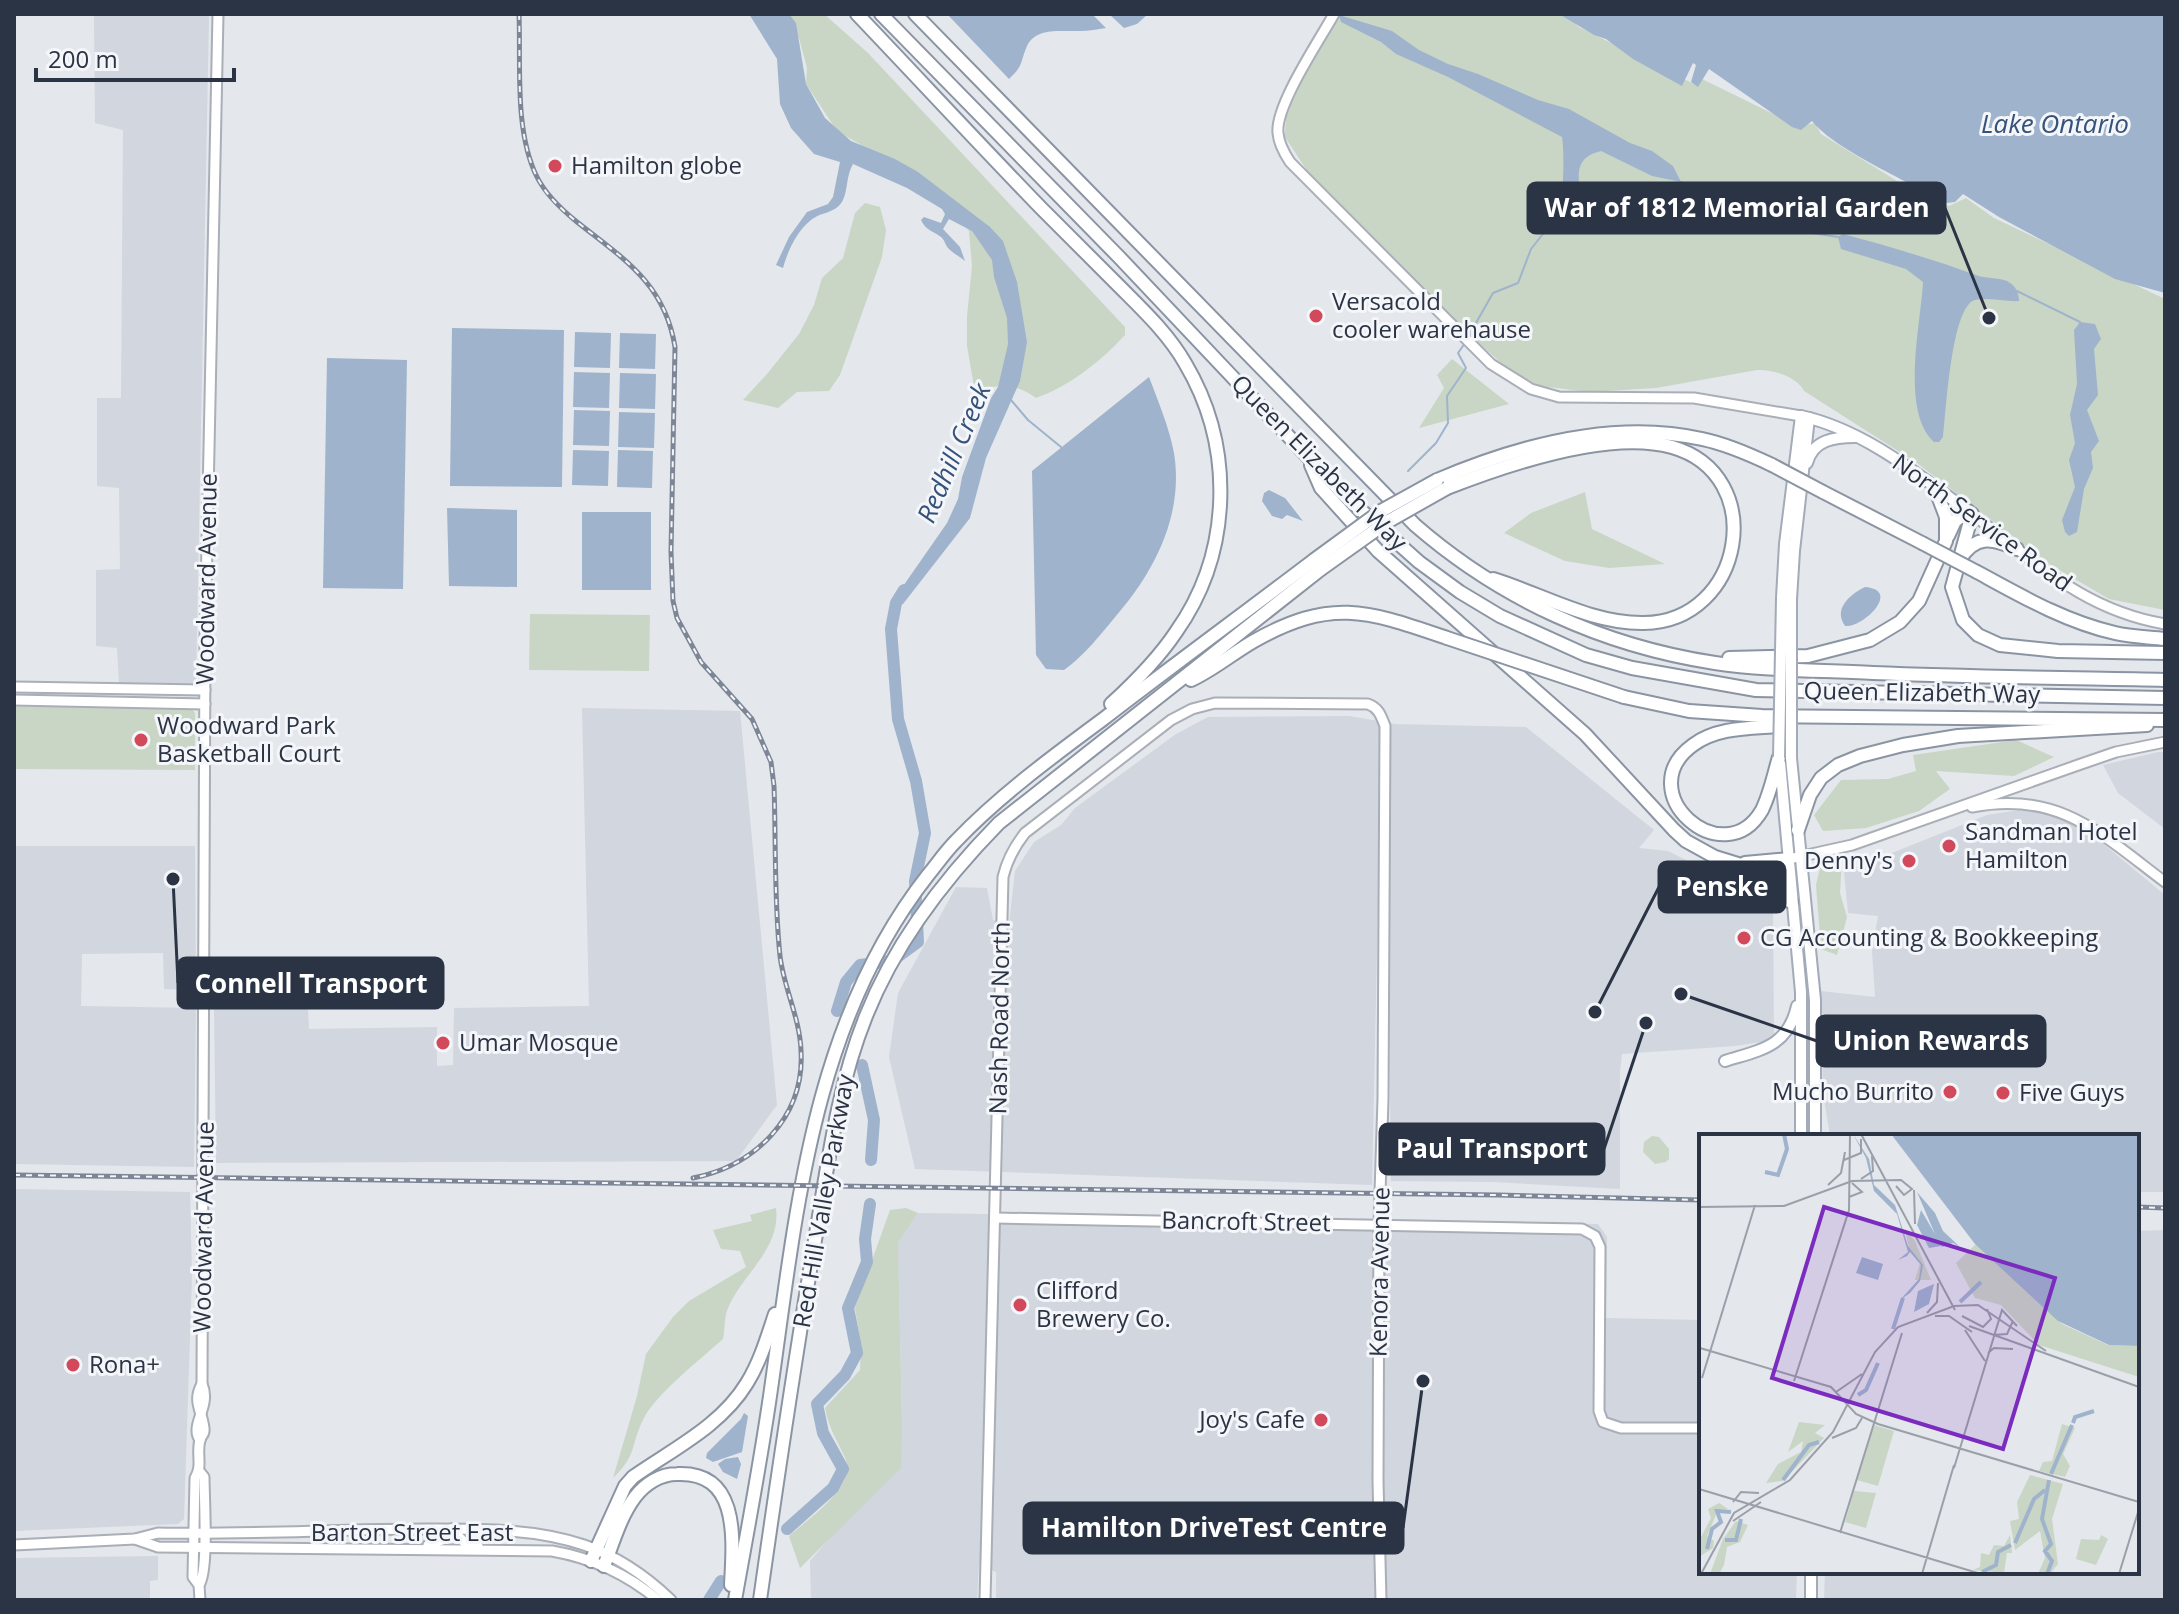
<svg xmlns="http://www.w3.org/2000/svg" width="2179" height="1614" viewBox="0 0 2179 1614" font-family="'Open Sans',sans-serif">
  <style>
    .built { fill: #d2d6de }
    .green { fill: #c9d6c5 }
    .water { fill: #9fb4cc }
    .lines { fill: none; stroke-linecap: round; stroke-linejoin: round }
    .stream { stroke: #9fb4cc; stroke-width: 2 }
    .river { stroke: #9fb4cc; stroke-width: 12 }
    .secondary-casing { stroke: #a9aeb7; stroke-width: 13 }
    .primary-casing { stroke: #a3abb8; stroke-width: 14 }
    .highway-casing { stroke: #8b94a3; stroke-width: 16 }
    .secondary { stroke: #fff; stroke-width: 9 }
    .primary { stroke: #fff; stroke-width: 10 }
    .highway { stroke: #fff; stroke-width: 12 }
    .rail-casing { stroke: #7d8696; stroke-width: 5 }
    .rail { stroke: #f4f6f9; stroke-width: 2; stroke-dasharray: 6; stroke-linecap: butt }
    .primary-bridge-casing { stroke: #a3abb8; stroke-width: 14; stroke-linecap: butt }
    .highway-bridge-casing { stroke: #8b94a3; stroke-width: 16; stroke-linecap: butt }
    .primary-bridge { stroke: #fff; stroke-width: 10 }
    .highway-bridge { stroke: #fff; stroke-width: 12 }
    .poi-dot { fill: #d1495b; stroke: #f4f6f9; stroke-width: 3 }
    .labels { text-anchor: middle; stroke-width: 6; stroke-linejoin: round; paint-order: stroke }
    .poi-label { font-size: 24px; fill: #2b3445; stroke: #f4f6f9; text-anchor: start }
    .street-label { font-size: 24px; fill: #2b3445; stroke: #f4f6f9 }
    .water-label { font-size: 26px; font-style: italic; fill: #34527a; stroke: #f4f6f9 }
    .inset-river { fill: none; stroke: #9fb4cc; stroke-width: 4 }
    .inset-road { fill: none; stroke: #9a9fa9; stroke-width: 2 }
    .view { fill: #7b2cbf; fill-opacity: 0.15; stroke: #7b2cbf; stroke-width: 4 }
    .inset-edge { fill: none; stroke: #2b3445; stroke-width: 4 }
    .leader { fill: none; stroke: #2b3445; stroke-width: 3 }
    .callout-dot { fill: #2b3445; stroke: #f4f6f9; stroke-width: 3 }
    .callout { fill: #2b3445; stroke: #2b3445; stroke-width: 3 }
    .callout-label { font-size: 26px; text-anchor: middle; font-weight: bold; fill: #fff }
  </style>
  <rect width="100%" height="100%" fill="#e4e7ec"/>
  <!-- built -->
  <g class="built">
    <polygon points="94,14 208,14 209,17 196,684 119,683 117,648 96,646 96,570 120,569 119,488 97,486 97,398 121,398 123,130 95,123"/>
    <polygon points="582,708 740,711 777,1105 736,1161 216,1163 214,1007 308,1009 309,1029 437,1027 437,1066 453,1065 454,1008 589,1006"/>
    <polygon points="1349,716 1395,724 1526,727 1654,830 1639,848 1668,851 1773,904 1774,1040 1735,1046 1622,1054 1620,1072 1620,1189 1492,1182 1391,1181 1388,904 1378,904 1372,1185 915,1169 889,1057 898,993 956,887 987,888 993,920 1009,924 1015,871 1034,842 1061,825 1075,808 1176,734 1208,717"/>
    <polygon points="2158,752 2165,752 2165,829 2118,793 2103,765"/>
    <polygon points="2020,810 2053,814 2083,827 2165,895 2165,1192 2137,1192 2137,1136 1830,1136 1823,1093 1821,991 1875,997 1872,951 1878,916 1848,913 1844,872 1987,815"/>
    <polygon points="14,846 195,846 196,990 164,989 163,953 82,954 81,1006 196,1008 194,1167 14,1164"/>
    <polygon points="14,1189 190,1192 192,1276 184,1519 178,1524 14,1531"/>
    <polygon points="918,1213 1598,1224 1607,1237 1606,1318 1701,1320 1701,1572 1797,1572 1796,1600 996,1600 996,1572 979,1565 977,1600 811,1600 810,1561 834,1533 902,1422 898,1243"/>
    <polygon points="2165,1230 2165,1600 1824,1600 1825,1572 2137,1572 2137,1231"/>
    <polygon points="158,1556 158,1580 150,1581 150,1600 14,1600 14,1558"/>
  </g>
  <!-- green -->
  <g class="green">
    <path d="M781,14H824L868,53L1125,327V335C1101,361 1070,386 1036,398C1018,385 1002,384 980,389L974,386L967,346V316L972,266L969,231L945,200L903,169L837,131L806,84L807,68L799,38Z"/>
    <path d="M1340,14H1564L1579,27L1696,85L1700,78L1792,123L1801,126L1815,123L1821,134L1902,184L1949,206L1966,198L1994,218L2165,299V610L2109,599L2049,564L1917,463L1804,391C1797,377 1773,369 1757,370L1656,388L1589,392L1540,386L1509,370L1462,328L1308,172L1285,137L1286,112L1323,39Z"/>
    <polygon points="865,203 880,207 886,230 882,257 840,375 829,391 797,392 778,408 743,400 767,374 799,334 814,305 822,278 843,258 855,213"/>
    <polygon points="1452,359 1509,404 1419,428 1444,388 1437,375"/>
    <polygon points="1585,492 1592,529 1665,564 1609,568 1565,561 1504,533 1531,513"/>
    <polygon points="530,614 650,615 649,671 529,670"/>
    <polygon points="14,706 191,708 195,713 195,770 14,769"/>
    <polygon points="2016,740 2054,757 2014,776 1936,771 1950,789 1919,811 1866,828 1823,831 1814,815 1841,780 1888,779 1916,771 1913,755"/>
    <polygon points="1842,859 1840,893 1847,917 1837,955 1821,949 1816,885 1821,864"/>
    <polygon points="1652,1136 1659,1137 1669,1149 1669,1159 1666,1162 1655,1164 1643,1152 1644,1142"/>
    <path d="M776,1208C781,1249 743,1273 728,1308C724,1317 725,1329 723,1339C702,1358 656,1394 644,1418C630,1445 638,1454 613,1478L637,1396L646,1354L673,1317L689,1301L746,1267L740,1251L721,1249L713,1230L752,1221L750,1215Z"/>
    <path d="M906,1208L918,1213L898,1243L902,1422L901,1468L800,1568L789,1536C807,1520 856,1487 846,1460C838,1441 829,1430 825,1408L860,1370L861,1346L855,1308L890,1210Z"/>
  </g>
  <!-- water -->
  <g class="water">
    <path d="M749,14H789L796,23L806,84L825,118L851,141L895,159L918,172L990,227L1003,241L1017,282L1027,342L1020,381L986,458L970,518L903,604L892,602L947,523L958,499L962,477L991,398L998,387L1008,344L1007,318L994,277L992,260L972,231L949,219L943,229L960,247L965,261C960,257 953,253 948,248C946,246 944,239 941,237C932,230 926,231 921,220L924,217L941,223L945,214L942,209L907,188L853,164C846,176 848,189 843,200C836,214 822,211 811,220C797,231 788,250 783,268L776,265L789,237L807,212L828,204L833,197L840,162L814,154L791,128L780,104L777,59Z"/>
    <path d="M947,14H1092L1106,28C1098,29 1089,31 1080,31C1064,32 1036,26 1027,46C1020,62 1024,65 1009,79Z"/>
    <polygon points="1109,14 1148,14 1137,24 1124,28"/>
    <path d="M1559,14H2165V293L2115,279L1999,217L1963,194L1955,202L1947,203C1913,184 1835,150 1812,121L1801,130L1792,127L1709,69L1698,87L1691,82L1696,65L1693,63L1682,86L1633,59L1606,39L1594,35Z"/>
    <path d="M1339,15L1392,31L1419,50L1448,64L1478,74L1538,100L1569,109L1630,143L1652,151L1673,166L1681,182L1652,176L1601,151C1573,158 1579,175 1580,199L1561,222L1546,230C1544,216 1557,207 1561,195C1564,186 1564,147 1562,137L1448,77L1396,54L1381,42L1341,22Z"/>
    <path d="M1843,234C1888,246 1932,259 1976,275C1985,279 1997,277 2007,281C2015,285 2019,292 2019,301C2005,302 1988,297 1975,300C1951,306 1946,414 1943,437L1939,442H1934C1900,412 1921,323 1923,282L1906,269L1841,249L1838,237Z"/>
    <polygon points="2080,322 2095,324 2101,339 2094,349 2098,395 2087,410 2099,441 2091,452 2093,468 2084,489 2077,532 2069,536 2065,532 2062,520 2075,487 2069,460 2075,443 2070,415 2077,384 2074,330"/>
    <polygon points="452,328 564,330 562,487 450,486"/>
    <polygon points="575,332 611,333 610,368 574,367"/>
    <polygon points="620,333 656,334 655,369 619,368"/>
    <polygon points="327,358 407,360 403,589 323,588"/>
    <polygon points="574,372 610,373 609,408 573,407"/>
    <polygon points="620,373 656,374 655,409 619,408"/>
    <path d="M1149,377C1158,401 1169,427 1174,453C1184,514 1155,571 1116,616C1100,635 1084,656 1064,670L1046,669L1036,655L1032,471Z"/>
    <polygon points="574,410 610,411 609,446 573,445"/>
    <polygon points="619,412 655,413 654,448 618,447"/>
    <polygon points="573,450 609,451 608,486 572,485"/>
    <polygon points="618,450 653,451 652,488 617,487"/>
    <polygon points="1269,490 1285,498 1303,521 1287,515 1282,519 1272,516 1262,501 1264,493"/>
    <polygon points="447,508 517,510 517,587 449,586"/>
    <rect x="582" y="512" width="69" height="78"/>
    <path d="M1865,587C1902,590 1863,628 1845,626C1833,609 1849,595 1865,587Z"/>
    <polygon points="744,1413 748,1416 742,1452 713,1462 706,1458 707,1453 741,1419"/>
    <polygon points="738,1457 741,1464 737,1479 723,1472 718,1464 725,1459"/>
  </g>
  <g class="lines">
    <!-- stream -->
    <g class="stream">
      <polyline points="1681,182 1786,229 1838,237"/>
      <polyline points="2017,291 2080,322"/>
      <polyline points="1468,337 1493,293 1518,283 1531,249 1546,230"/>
      <polyline points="1011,400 1028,420 1061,447"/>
      <polyline points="1408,471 1436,443 1448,423 1447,396 1466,368 1458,353 1465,343"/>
    </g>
    <!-- river -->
    <g class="river">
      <polyline points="837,1011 846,982 860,965 892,961 918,942 915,881 925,833 916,781 898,719 891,629 896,603 904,590"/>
      <polyline points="862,1065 874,1120 871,1160"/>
      <polyline points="787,1529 833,1488 843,1469 823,1433 817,1404 845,1375 857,1353 848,1308 867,1262 865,1239 870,1204"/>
      <polyline points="709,1600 721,1581"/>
    </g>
    <!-- secondary casing -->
    <g class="secondary-casing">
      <g id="secondary">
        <path d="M1334,14C1319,41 1275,106 1278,133C1279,144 1284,153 1290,162L1491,364L1531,389L1559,397L1694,398L1801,416"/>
        <path d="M1972,514C2036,562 2083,610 2165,624"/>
        <polyline points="14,687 205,690"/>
        <polyline points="14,700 205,704"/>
        <path d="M1972,807C2059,790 2101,834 2165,882"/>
        <polyline points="1789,859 1852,845 2081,764 2116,752 2165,742"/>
        <polyline points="996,1218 1582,1229 1595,1236 1600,1247 1599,1411 1603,1422 1621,1428 1701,1428"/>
        <path d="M200,1440C189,1425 212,1406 202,1384L205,642L218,14"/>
        <polyline points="451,1529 464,1542 478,1546"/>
        <path d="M135,1539L158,1547L552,1551C592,1558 627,1574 658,1600"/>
        <path d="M14,1545L135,1539L158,1533C247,1535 337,1529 427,1529C478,1529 534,1528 584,1545C617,1556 646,1576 671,1600"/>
        <polyline points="428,1545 445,1539 451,1529"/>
        <path d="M199,1585C209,1571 204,1498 204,1477L200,1472"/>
        <path d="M200,1600L199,1585L193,1577L195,1478C203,1466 196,1453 200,1440C202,1433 205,1436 204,1428C202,1411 192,1401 202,1384"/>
        <path d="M985,1600L1003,877C1007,860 1014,847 1025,833L1171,720L1192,709L1215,703L1368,704C1379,708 1381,716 1385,726L1383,1099L1379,1224L1378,1481L1381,1600"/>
      </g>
    </g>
    <!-- primary casing -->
    <g class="primary-casing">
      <g id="primary">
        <path d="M1807,463C1813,440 1834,437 1855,437"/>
        <path d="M1782,598L1785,544L1801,416C1865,430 1920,476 1972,514"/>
        <polyline points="1791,599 1794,551 1809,418"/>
        <polyline points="1791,758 1815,1000 1815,1136"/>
        <polyline points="1780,763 1801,992 1801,1136"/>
        <path d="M1725,1061C1760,1050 1788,1047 1797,1006"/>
        <polyline points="1811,1572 1811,1600"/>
      </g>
    </g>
    <!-- highway casing -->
    <g class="highway-casing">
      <g id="highway">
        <path d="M857,14C918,78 979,144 1041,208C1068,235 1095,262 1122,289C1145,312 1169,335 1185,363C1235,447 1232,553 1176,632C1158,659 1135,682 1111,704"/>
        <polyline points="881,14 1119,257 1345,496 1419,562 1460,592 1500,616 1586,655 1632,668 1756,690 2165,698"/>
        <path d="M915,14L1415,525C1500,599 1603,646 1715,663C1766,671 1821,670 1873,673C1970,677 2068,678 2165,680"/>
        <polyline points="1311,465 1321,488 1378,551 1585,734 1674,830 1686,841 1715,857 1767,873 1776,879 1791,902"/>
        <path d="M1437,480C1517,446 1614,419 1702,439C1726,444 1749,454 1772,465"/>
        <path d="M1447,488C1506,465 1608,429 1672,447C1770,475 1744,622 1644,623C1592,624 1542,594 1493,579"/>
        <polyline points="1823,492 1922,543"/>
        <polyline points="1972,514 1952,587 1963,620 1978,635 2000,645 2058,651 2165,653"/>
        <polyline points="1948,536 1955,521 1968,511"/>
        <path d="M1960,559C1976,534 1993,538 2017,549"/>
        <path d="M1977,572C2021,596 2066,622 2115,633C2131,637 2149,637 2165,639"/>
        <polyline points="1729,658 1808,656 1870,640 1900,622 1919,601 1946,541 1946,517 1935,488"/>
        <path d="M1191,680C1213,670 1233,653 1254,641C1332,597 1368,611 1447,638"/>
        <polyline points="1624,697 1689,711 1762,716 2165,720"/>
        <path d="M1779,757C1774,774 1770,794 1762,810C1724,876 1628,792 1693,745C1720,725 1757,729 1789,725"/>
        <polyline points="1798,830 1810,795 1821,778 1838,765 1860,756 1903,745 1958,736 2147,725"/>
        <polyline points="1745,863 1789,859"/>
        <path d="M591,1561L625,1486L633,1477C673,1449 721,1426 747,1383C760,1362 767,1338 775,1314"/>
        <path d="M604,1566C613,1543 620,1517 635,1497C645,1484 660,1474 677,1474C741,1471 733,1542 731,1585"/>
        <path d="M735,1600C748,1527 762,1455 772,1382C797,1205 814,1020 928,875C937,864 946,851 956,841C999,796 1052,757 1102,720C1172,666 1243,614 1314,560"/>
        <path d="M760,1600C777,1480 795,1360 815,1240C828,1164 837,1088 866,1016C895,943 944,879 999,823L1321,569"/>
      </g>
    </g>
    <!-- secondary -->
    <use href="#secondary" class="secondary"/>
    <!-- primary -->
    <use href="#primary" class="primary"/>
    <!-- highway -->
    <use href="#highway" class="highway"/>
    <!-- rail casing -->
    <g class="rail-casing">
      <g id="rail">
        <path d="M519,14C521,64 514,131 537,177C546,195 561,209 577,222C624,259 665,284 675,347L671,552L673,601L677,618L701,662L752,719L771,762L774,786C776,842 774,900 780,956C784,989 800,1018 801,1051C805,1118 754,1166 693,1178"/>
        <polyline points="14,1175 1498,1195 1701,1200"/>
        <polyline points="2137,1207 2165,1208"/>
      </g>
    </g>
    <!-- rail -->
    <use href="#rail" class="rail"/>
    <!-- primary-bridge casing -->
    <g class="primary-bridge-casing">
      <g id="primary-bridge">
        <polyline points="1779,757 1782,598"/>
        <polyline points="1791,758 1791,599"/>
      </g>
    </g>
    <!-- highway-bridge casing -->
    <g class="highway-bridge-casing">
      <g id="highway-bridge">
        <polyline points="1772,465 1823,492"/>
        <polyline points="1922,543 1977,572"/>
        <polyline points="1314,560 1381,511 1437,480"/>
        <polyline points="1321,569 1387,522 1447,488"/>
        <polyline points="1447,638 1624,697"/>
      </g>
    </g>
    <!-- primary-bridge -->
    <use href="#primary-bridge" class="primary-bridge"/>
    <!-- highway-bridge -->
    <use href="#highway-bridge" class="highway-bridge"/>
  </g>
  <!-- markers -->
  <g class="poi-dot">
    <circle cx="555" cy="166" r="8"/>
    <circle cx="1316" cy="316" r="8"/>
    <circle cx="141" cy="740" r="8"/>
    <circle cx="1949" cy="846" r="8"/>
    <circle cx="1909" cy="861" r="8"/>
    <circle cx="1744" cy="938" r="8"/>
    <circle cx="443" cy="1043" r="8"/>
    <circle cx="1950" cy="1092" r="8"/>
    <circle cx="2003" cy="1093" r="8"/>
    <circle cx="1020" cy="1305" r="8"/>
    <circle cx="73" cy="1365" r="8"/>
    <circle cx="1321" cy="1420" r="8"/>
  </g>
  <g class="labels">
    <!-- poi labels -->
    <g class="poi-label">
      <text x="571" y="174">Hamilton globe</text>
      <text x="1332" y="310">Versacold<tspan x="1332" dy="28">cooler warehause</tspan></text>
      <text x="157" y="734">Woodward Park<tspan x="157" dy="28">Basketball Court</tspan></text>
      <text x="1965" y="840">Sandman Hotel<tspan x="1965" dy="28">Hamilton</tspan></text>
      <text x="1893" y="869" text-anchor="end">Denny's</text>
      <text x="1760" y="946">CG Accounting &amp; Bookkeeping</text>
      <text x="459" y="1051">Umar Mosque</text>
      <text x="1934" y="1100" text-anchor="end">Mucho Burrito</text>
      <text x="2019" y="1101">Five Guys</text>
      <text x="1036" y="1299">Clifford<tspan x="1036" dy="28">Brewery Co.</tspan></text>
      <text x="89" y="1373">Rona+</text>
      <text x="1305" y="1428" text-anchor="end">Joy's Cafe</text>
    </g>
    <!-- street labels -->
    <g class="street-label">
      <text transform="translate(1319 463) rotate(45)" y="8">Queen Elizabeth Way</text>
      <text transform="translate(1982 523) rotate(36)" y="8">North Service Road</text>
      <text transform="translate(207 579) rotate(-89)" y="8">Woodward Avenue</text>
      <text transform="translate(1922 693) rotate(1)" y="8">Queen Elizabeth Way</text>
      <text transform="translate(1000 1018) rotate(-89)" y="8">Nash Road North</text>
      <text transform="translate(824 1201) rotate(-80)" y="8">Red Hill Valley Parkway</text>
      <text transform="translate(1246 1222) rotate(1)" y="8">Bancroft Street</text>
      <text transform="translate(204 1227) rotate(-89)" y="8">Woodward Avenue</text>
      <text transform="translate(1380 1272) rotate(-89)" y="8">Kenora Avenue</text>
      <text x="412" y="1541">Barton Street East</text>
    </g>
    <!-- water labels -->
    <g class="water-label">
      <text x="2055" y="133">Lake Ontario</text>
      <text transform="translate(954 453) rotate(-67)" y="9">Redhill Creek</text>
    </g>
  </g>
  <!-- overview -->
  <g transform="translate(1699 1134)">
    <rect width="440" height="440" fill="#e4e7ec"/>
    <path d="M206,95L216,107L232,146H216L221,129L210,114ZM277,110L363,190L409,211L440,212V243L340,211L302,171L276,164L257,129ZM100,288L126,291L116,299L125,304L84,347L67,349L79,330L102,318L104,307L89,318ZM363,290L376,294L364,320L371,332L366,343L340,337L344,328L353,327ZM175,291L195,297L179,352L158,346ZM331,341L364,350L353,385L359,430L351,440H339L346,424L341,397L316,416L311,387L320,385L318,368ZM155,357L177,359L167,394L146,388ZM20,369L29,375L19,376L8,402L15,407L14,414L0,423L1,405L12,384L9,375ZM37,387L49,391L41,408L28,413L25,431L20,440H11L24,405ZM311,401L313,419H308L305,439L274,436L281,433L282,419L290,421L295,411L305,412ZM402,401L409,405L397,431L377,425L382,405L400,406Z" fill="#c9d6c5"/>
    <path d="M154,0L170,25L175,51L196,71L209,112L224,131L221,147L211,159L201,166L220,145L222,131L211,118L208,122L199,126L209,118L198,80L175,57L167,24ZM192,0H440V212L410,211L359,187L276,110ZM218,58L236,79L244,97L261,113L254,109L243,113L239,105L242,112L230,114L218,91L222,76L236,100ZM163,123L184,130L179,146L157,139ZM235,150L230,170L215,178L219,157Z" fill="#9fb4cc"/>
    <path class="inset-river" d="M66,38L79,41L88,15L85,0M261,168L282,148M194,195L204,164M159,261L167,256L179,229M374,289L376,283L395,277M352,340L373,291M84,346L110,311L120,308M26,406H37L42,385M316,409L335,365L346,356M8,415L13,395L22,388L18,377L32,378M283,438L297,431L299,418L312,411M348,440L353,427L346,417L352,410L343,385L350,346"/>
    <path class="inset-road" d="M162,0L256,176M145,26L162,19V5M162,45L174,37L173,22M129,51L142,39L146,18M215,56L216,90M150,63L163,58L153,49M0,73L85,72L153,47L202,46L213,55L205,61L197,52M228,179L238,168L239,149M236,182H250L273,198M263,182L284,193L292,185L288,175M270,192L440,253M266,196L286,227M294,201L308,200L314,187M1,214L132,253L157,280L179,290L440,368M289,219L295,214L314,215M3,244L56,71M95,247L150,76L151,0M137,258L163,240M133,304L157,294L163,284M255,334L303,176L318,192M0,355L282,440M34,368L42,358L60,359M34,387L62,368M141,399L203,199M2,440L35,379L91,346L134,298L176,218L199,193L255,172L279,171L347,217M223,440L255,331M420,440L440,375"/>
    <path class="view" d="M125,73L356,144L304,315L73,244Z"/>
    <rect width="440" height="440" class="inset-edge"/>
  </g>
  <!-- callouts -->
  <path class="leader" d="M1989 318L1945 208M1595 1012L1659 887M173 879L178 983M1681 994L1817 1041M1646 1023L1604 1149M1423 1381L1403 1528"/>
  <g class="callout-dot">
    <circle cx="1989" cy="318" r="8"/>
    <circle cx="1595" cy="1012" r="8"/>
    <circle cx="173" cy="879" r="8"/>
    <circle cx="1681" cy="994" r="8"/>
    <circle cx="1646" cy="1023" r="8"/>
    <circle cx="1423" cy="1381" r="8"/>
  </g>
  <g class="callout">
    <rect x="1528" y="183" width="417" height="50" rx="8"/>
    <rect x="1659" y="862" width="126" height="50" rx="8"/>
    <rect x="178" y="958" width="265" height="50" rx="8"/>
    <rect x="1817" y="1016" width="228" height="50" rx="8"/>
    <rect x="1380" y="1124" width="224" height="50" rx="8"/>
    <rect x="1024" y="1503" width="379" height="50" rx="8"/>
  </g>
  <g class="callout-label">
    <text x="1737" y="217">War of 1812 Memorial Garden</text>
    <text x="1722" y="896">Penske</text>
    <text x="311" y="993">Connell Transport</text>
    <text x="1931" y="1050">Union Rewards</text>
    <text x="1492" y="1158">Paul Transport</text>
    <text x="1214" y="1537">Hamilton DriveTest Centre</text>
  </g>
  <!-- border -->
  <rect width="2179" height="1614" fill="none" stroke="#2b3445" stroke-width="32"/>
  <!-- scale -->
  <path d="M36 68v12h198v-12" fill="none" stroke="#2b3445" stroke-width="4"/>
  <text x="48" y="68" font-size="24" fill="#2b3445" stroke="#f4f6f9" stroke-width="6" paint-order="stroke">200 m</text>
</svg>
